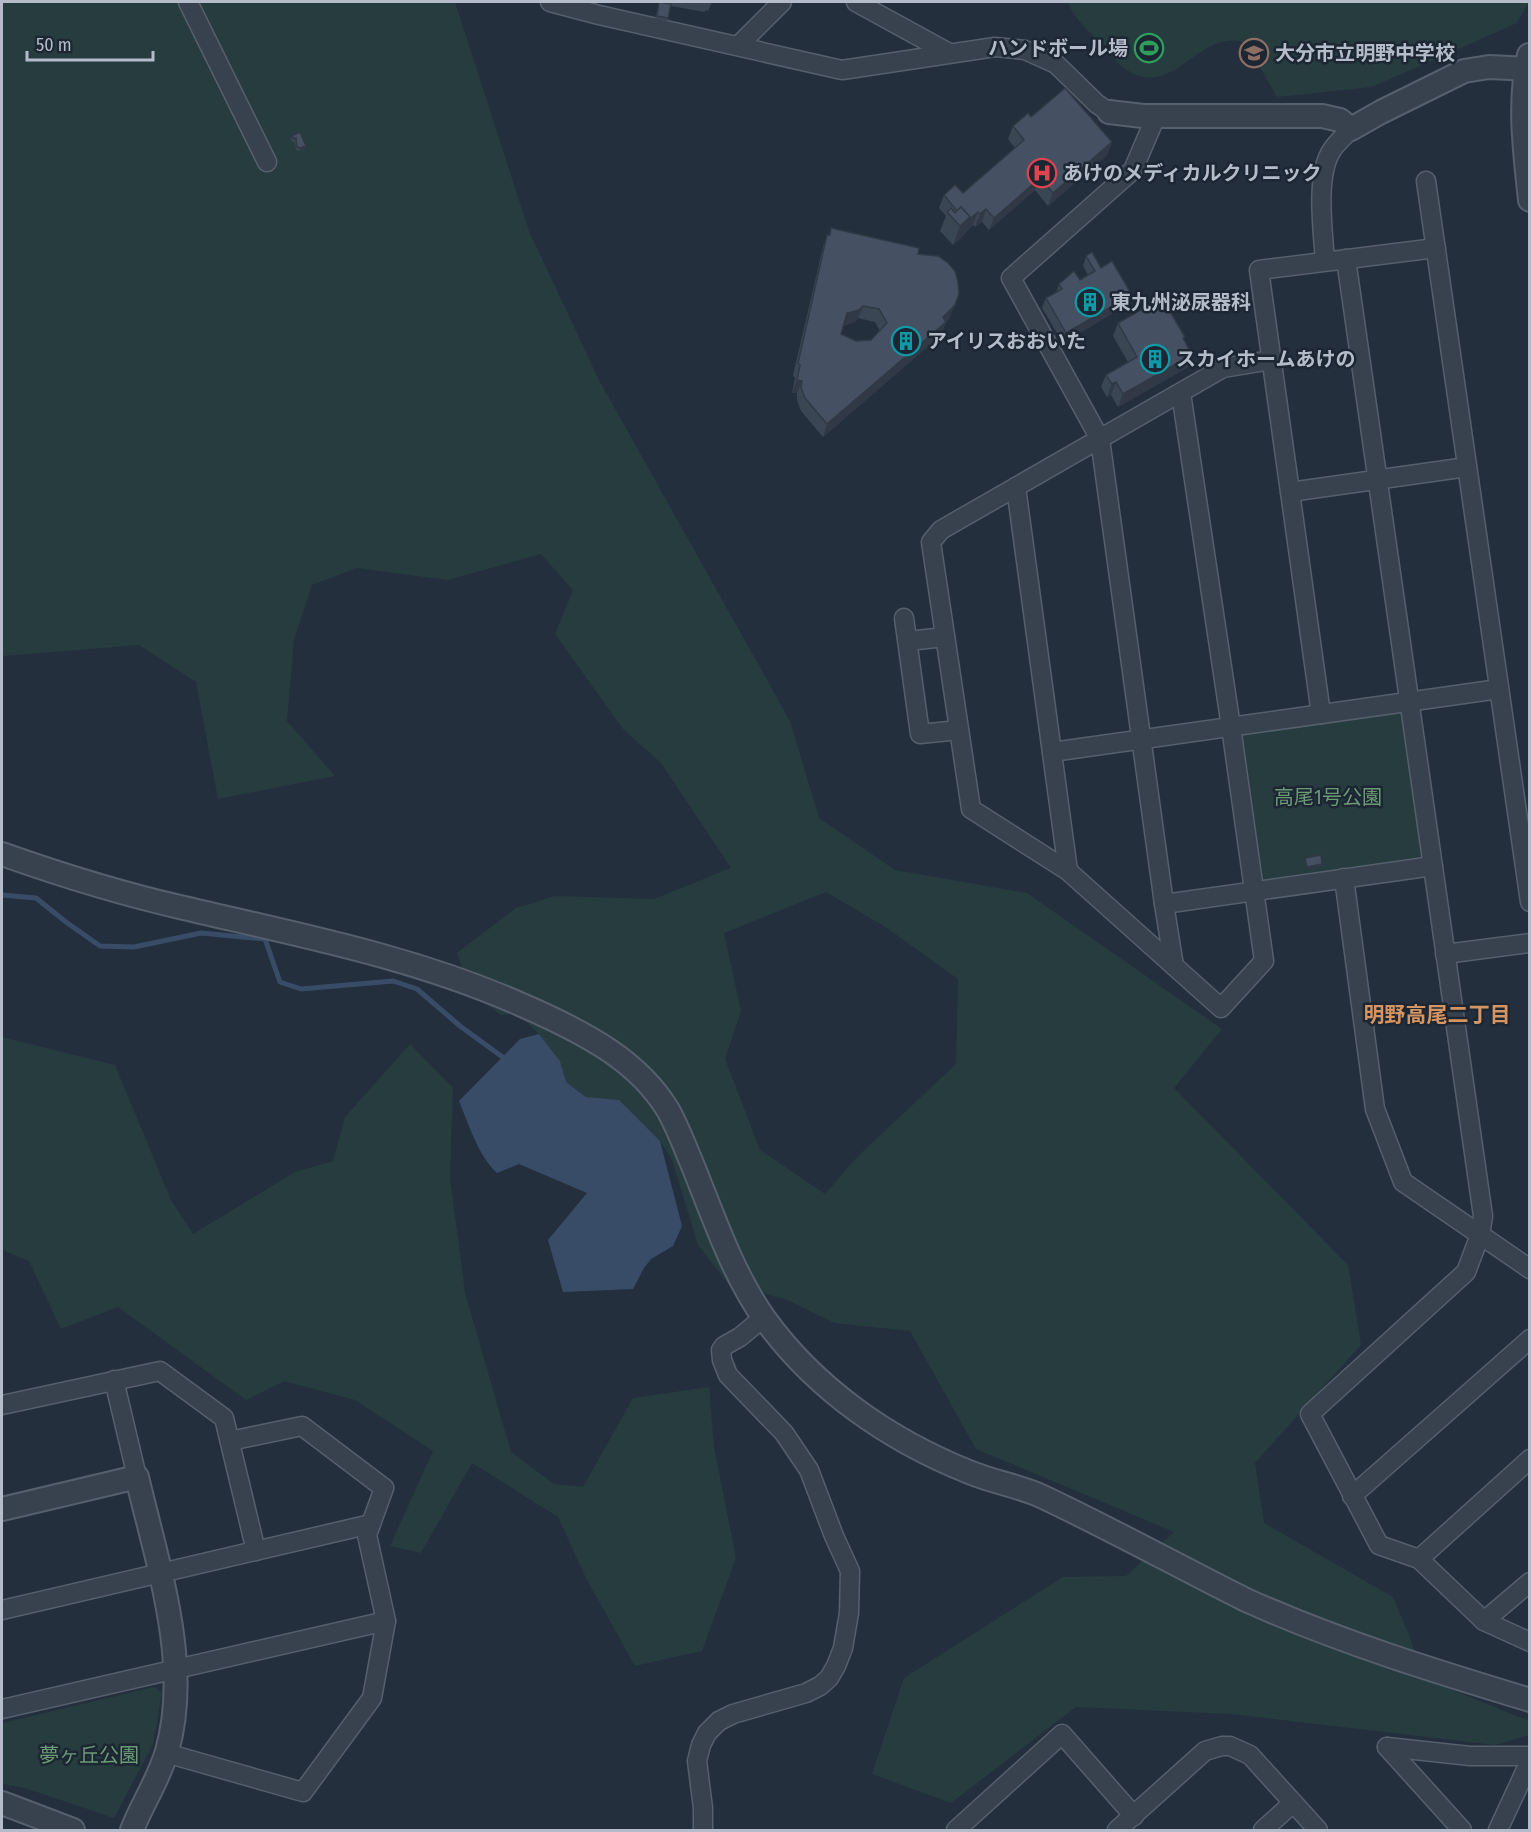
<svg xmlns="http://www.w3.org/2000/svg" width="1531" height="1832" viewBox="0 0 1531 1832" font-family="'Fira Sans Condensed','Noto Sans JP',sans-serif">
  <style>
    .green { fill: #263c3f; fill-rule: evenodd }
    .water { fill: #394c67 }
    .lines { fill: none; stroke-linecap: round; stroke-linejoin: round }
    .stream { stroke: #394c67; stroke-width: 5 }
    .minor-casing { stroke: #565f6c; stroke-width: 21 }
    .tertiary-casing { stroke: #565f6c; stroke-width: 26 }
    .minor { stroke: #38414e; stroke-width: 18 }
    .tertiary { stroke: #38414e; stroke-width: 22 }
    .wall { fill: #3b4654; fill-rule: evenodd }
    .shaded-wall { fill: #303945 }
    .building { fill: #455162; stroke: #303945; stroke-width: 1.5; fill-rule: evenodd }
    .labels { text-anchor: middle; stroke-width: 5; stroke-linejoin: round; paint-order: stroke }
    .poi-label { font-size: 20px; font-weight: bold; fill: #b4bcc9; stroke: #1d2633; text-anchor: start }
    .park-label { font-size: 20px; fill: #6b9a76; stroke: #1d2633 }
    .neighbourhood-label { font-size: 21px; font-weight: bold; fill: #d59563; stroke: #1d2633 }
  </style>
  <rect width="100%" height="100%" fill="#242f3e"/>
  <!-- green -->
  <g class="green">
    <path d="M2,2H455L529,231L599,380L790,721L819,818L895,870L1027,893L1222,1029L1174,1088L1348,1265L1361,1345L1255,1463L1264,1523L1393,1597L1410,1637L1423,1678L1529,1721V1735L1495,1745L1231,1714L1076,1707L951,1803L872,1774L904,1678L1063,1577L1126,1576L1174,1532L976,1449L910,1331L835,1323L785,1299L763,1293L733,1290L698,1245L672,1160L660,1141L619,1101L586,1097L566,1082L560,1061L539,1034L517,1013L501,1015L469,990L457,953L516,908L555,896L654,899L731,868L661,763L623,729L555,634L573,590L541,554L448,580L357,568L312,585L294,640L287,721L335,776L218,799L196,682L139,645L2,656ZM826,892L884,926L958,979L956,1064L857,1157L825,1194L760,1150L725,1059L741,1011L724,933Z"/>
    <path d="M1068,2H1529L1517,23L1372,87L1277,97L1246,43C1201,27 1176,96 1132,73C1120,67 1110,55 1102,45C1090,32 1073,18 1068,2Z"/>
    <polygon points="1398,710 1402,714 1423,856 1420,860 1266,882 1260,878 1239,738 1245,732"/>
    <polygon points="2,1037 115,1065 171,1200 193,1234 295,1172 333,1161 345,1117 410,1044 453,1088 450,1177 465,1293 511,1452 554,1484 583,1487 633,1398 709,1387 714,1447 736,1558 702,1651 635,1666 587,1580 558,1517 472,1463 421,1553 390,1546 433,1451 355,1400 284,1381 246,1400 118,1307 61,1329 29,1261 5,1251 2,1245"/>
    <polygon points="154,1687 162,1693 153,1744 114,1818 25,1788 2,1784 2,1723"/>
  </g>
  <!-- water -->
  <path class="water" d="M539,1034L560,1061L566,1082L586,1097L619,1100L660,1141L682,1226L673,1246L651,1259L644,1268L633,1289L563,1292L548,1240L587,1193L519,1164L497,1173C478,1155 469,1125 459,1101L520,1039Z"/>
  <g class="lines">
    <!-- stream -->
    <polyline class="stream" points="2,895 36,898 66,922 100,946 134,947 201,933 265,939 280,982 301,989 393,981 417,989 460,1026 508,1061"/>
    <!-- minor casing -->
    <g class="minor-casing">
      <g id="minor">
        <polyline points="188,2 267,162"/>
        <polyline points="550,2 599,15 842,70 995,47 1025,50 1056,64 1097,104 1109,112"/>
        <polyline points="856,2 949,53"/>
        <polyline points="739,45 782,2"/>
        <polyline points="1156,116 1133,170 1011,278 1100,439 1164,904 1174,966"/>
        <polyline points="1426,181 1530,902"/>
        <polyline points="1346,259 1483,1216 1480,1235 1466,1272 1310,1414 1379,1545 1419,1559 1484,1621 1530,1642"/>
        <path d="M1325,261C1323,232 1315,175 1332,150C1337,142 1345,136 1351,129"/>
        <polyline points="1181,393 1231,727 1264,961 1221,1008 1068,871 971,809 931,542 941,530 1223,368 1271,360"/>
        <polyline points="1016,487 1068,871"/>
        <polyline points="1290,492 1467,467"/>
        <polyline points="904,618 920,734 959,730"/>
        <polyline points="908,641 945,637"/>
        <polyline points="1321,714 1259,270 1436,248"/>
        <polyline points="1052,752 1499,689"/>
        <polyline points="1344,878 1375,1109 1403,1182 1530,1269"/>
        <polyline points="1164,904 1433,866"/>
        <polyline points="1445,954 1530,943"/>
        <polyline points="114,1380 137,1477"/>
        <polyline points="2,1405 160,1371 224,1418 256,1551"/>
        <polyline points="1352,1496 1530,1339"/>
        <polyline points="1419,1559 1530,1459"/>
        <polyline points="2,1610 371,1524"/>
        <polyline points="1484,1621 1530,1582"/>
        <polyline points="2,1709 386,1621"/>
        <polyline points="1387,1747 1470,1756 1530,1756"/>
        <polyline points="1387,1747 1462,1830"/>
        <polyline points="166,1753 303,1792 372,1698 386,1621 367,1535 384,1488 302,1426 230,1441"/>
        <polyline points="703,1830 703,1808 697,1761 701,1745 707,1733 719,1721 733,1714 806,1693 820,1686 829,1678 836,1666 843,1648 849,1613 850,1571 834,1536 809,1470 784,1433 728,1375 722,1360 721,1350 724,1346 740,1337 764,1317"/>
        <polyline points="956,1830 1062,1734 1134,1816"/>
        <polyline points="1117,1830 1205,1751 1222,1746 1230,1746 1250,1755 1318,1830"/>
        <polyline points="1263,1830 1293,1803"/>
        <polyline points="1498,1830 1530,1761"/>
      </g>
    </g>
    <!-- tertiary casing -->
    <g class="tertiary-casing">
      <g id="tertiary">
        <path d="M1529,55C1518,102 1525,153 1530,200"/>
        <polyline points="1109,112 1143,116 1322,116 1340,120 1351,129 1381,112 1464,71 1489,67 1530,69"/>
        <path d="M2,854C61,875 123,894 184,908C299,935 414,957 522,1005C552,1018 582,1032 610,1051C632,1066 654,1087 668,1110C678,1128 685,1147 693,1166C714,1218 732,1272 764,1318C815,1389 889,1440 969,1472C993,1482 1019,1486 1041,1496C1111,1529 1178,1566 1246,1600C1337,1641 1434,1671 1530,1700"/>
        <path d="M2,1509L137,1477C157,1563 192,1664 167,1751C159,1779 142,1804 132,1830"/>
        <polyline points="2,1803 73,1830"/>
      </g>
    </g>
    <!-- minor -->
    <use href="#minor" class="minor"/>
    <!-- tertiary -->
    <use href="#tertiary" class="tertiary"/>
  </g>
  <!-- wall -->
  <g class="wall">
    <polygon points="650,2 712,2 708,11 705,10 705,12 671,6 667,22 655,19 659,3"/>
    <polygon points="1031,117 1112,142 1107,155 1048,206 1035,190 989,230 982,222 975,227 973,225 965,233 963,236 953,245 940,231 946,216 939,208 944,195 963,193 1015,148 1008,139 1013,126"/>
    <polygon points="292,136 306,146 305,149 299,151 296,150 295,142 292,142 291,139"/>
    <path d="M831,228L918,254L950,317L946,322L941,335L823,437L801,411L797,400V393H792L795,378L793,375L823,247L827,235H829ZM858,318L875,322L880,331L871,340L856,341L841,334L843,326L855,322Z"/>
    <polygon points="1086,256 1132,295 1128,304 1063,343 1042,308 1046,298 1056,293 1059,284 1080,280 1088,275 1083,266"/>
    <polygon points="1118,323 1184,340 1188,367 1118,407 1111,395 1107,397 1101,387 1106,375 1128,362 1113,336"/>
  </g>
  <!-- shaded-wall -->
  <g class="shaded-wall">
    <polygon points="1112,142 1107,155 1048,206 1053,193"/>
    <polygon points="306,146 305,149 299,151 300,148"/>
    <polygon points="1040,178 1035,190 989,230 994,218"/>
    <polygon points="986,209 982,222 975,227 980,214"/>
    <polygon points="978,212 973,225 965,233 963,236 953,245 960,226 970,217"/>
    <polygon points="959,294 950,317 940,327 946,322 941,335 823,437 827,424"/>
    <polygon points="1132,295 1128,304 1063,343 1066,333"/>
    <polygon points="863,306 858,318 855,322 842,326 847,313"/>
    <polygon points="1192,355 1188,367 1118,407 1123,394"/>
    <polygon points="797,380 802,381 797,393 792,393"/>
    <polygon points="1116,382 1111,395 1107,397 1112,384"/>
    <polygon points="1322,864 1321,867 1306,870 1307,867"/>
  </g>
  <!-- building -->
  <g class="building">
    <polygon points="659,2 671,4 668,18 657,16"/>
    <polygon points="1065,88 1112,142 1053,193 1040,178 994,218 986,209 980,214 978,212 969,220 970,217 961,207 957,211 944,195 955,185 963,193 1024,140 1013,126 1028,113 1031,117"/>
    <polygon points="300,132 306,146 300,148 297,147 296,138 294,139 292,136"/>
    <polygon points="961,207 970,217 960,226 947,212 951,208 955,213"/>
    <path d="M831,228L919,248L918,254L938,256L948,263L955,271L958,282L959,294L955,305L943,317L946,322L827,424L805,398L801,388L802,381L797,380L800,365L798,363L827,235H830ZM863,306L879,309L887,323L871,340L856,341L841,334L847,313L859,310Z"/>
    <polygon points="1092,252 1101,268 1112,261 1132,295 1066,333 1046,298 1062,289 1059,284 1074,271 1080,280 1095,271 1086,256"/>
    <polygon points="1162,298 1185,337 1183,338 1192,355 1123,394 1116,382 1112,384 1106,375 1137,357 1118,323"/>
    <polygon points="1321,855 1322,864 1307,867 1305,858"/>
  </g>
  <!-- icons -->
  <defs>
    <g id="stadium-ring" transform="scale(1.5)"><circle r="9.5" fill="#1d2633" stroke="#2e9e5b" stroke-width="1.5"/><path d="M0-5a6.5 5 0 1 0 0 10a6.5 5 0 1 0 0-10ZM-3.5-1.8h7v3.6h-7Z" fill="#2e9e5b"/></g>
    <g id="school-ring" transform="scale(1.5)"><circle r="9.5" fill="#1d2633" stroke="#8d6e63" stroke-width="1.5"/><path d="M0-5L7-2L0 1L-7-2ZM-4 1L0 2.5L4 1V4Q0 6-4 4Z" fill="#8d6e63"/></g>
    <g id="hospital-ring" transform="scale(1.5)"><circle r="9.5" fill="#1d2633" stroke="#e0444e" stroke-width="1.5"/><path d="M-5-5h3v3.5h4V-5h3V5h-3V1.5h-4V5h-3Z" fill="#e0444e"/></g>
    <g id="building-ring" transform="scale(1.5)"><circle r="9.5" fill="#1d2633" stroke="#0f9aa8" stroke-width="1.5"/><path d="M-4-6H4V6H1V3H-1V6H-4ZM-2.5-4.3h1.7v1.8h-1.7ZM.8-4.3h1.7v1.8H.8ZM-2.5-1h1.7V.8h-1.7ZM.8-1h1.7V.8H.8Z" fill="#0f9aa8"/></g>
  </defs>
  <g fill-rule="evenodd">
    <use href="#stadium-ring" x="1149" y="48"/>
    <use href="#school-ring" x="1254" y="53"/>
    <use href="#hospital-ring" x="1042" y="173"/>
    <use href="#building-ring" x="1090" y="302"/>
    <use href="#building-ring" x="906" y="341"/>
    <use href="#building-ring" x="1155" y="359"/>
  </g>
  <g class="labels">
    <!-- poi labels -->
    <g class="poi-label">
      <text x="1128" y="55" text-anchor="end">ハンドボール場</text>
      <text x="1275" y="60">大分市立明野中学校</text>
      <text x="1063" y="180">あけのメディカルクリニック</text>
      <text x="1111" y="309">東九州泌尿器科</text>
      <text x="927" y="348">アイリスおおいた</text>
      <text x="1176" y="366">スカイホームあけの</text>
    </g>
    <!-- park labels -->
    <g class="park-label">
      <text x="1328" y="804">高尾1号公園</text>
      <text x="89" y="1762">夢ヶ丘公園</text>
    </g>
    <!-- neighbourhood labels -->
    <g class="neighbourhood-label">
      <text x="1437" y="1022">明野高尾二丁目</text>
    </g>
  </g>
  <!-- border -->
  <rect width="1531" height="1832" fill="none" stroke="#b4bcc9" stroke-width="6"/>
  <!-- scale -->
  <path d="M27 51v9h126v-9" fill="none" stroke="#b4bcc9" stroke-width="3"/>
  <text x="36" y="51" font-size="18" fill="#b4bcc9" stroke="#1d2633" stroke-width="4.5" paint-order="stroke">50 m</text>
</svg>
